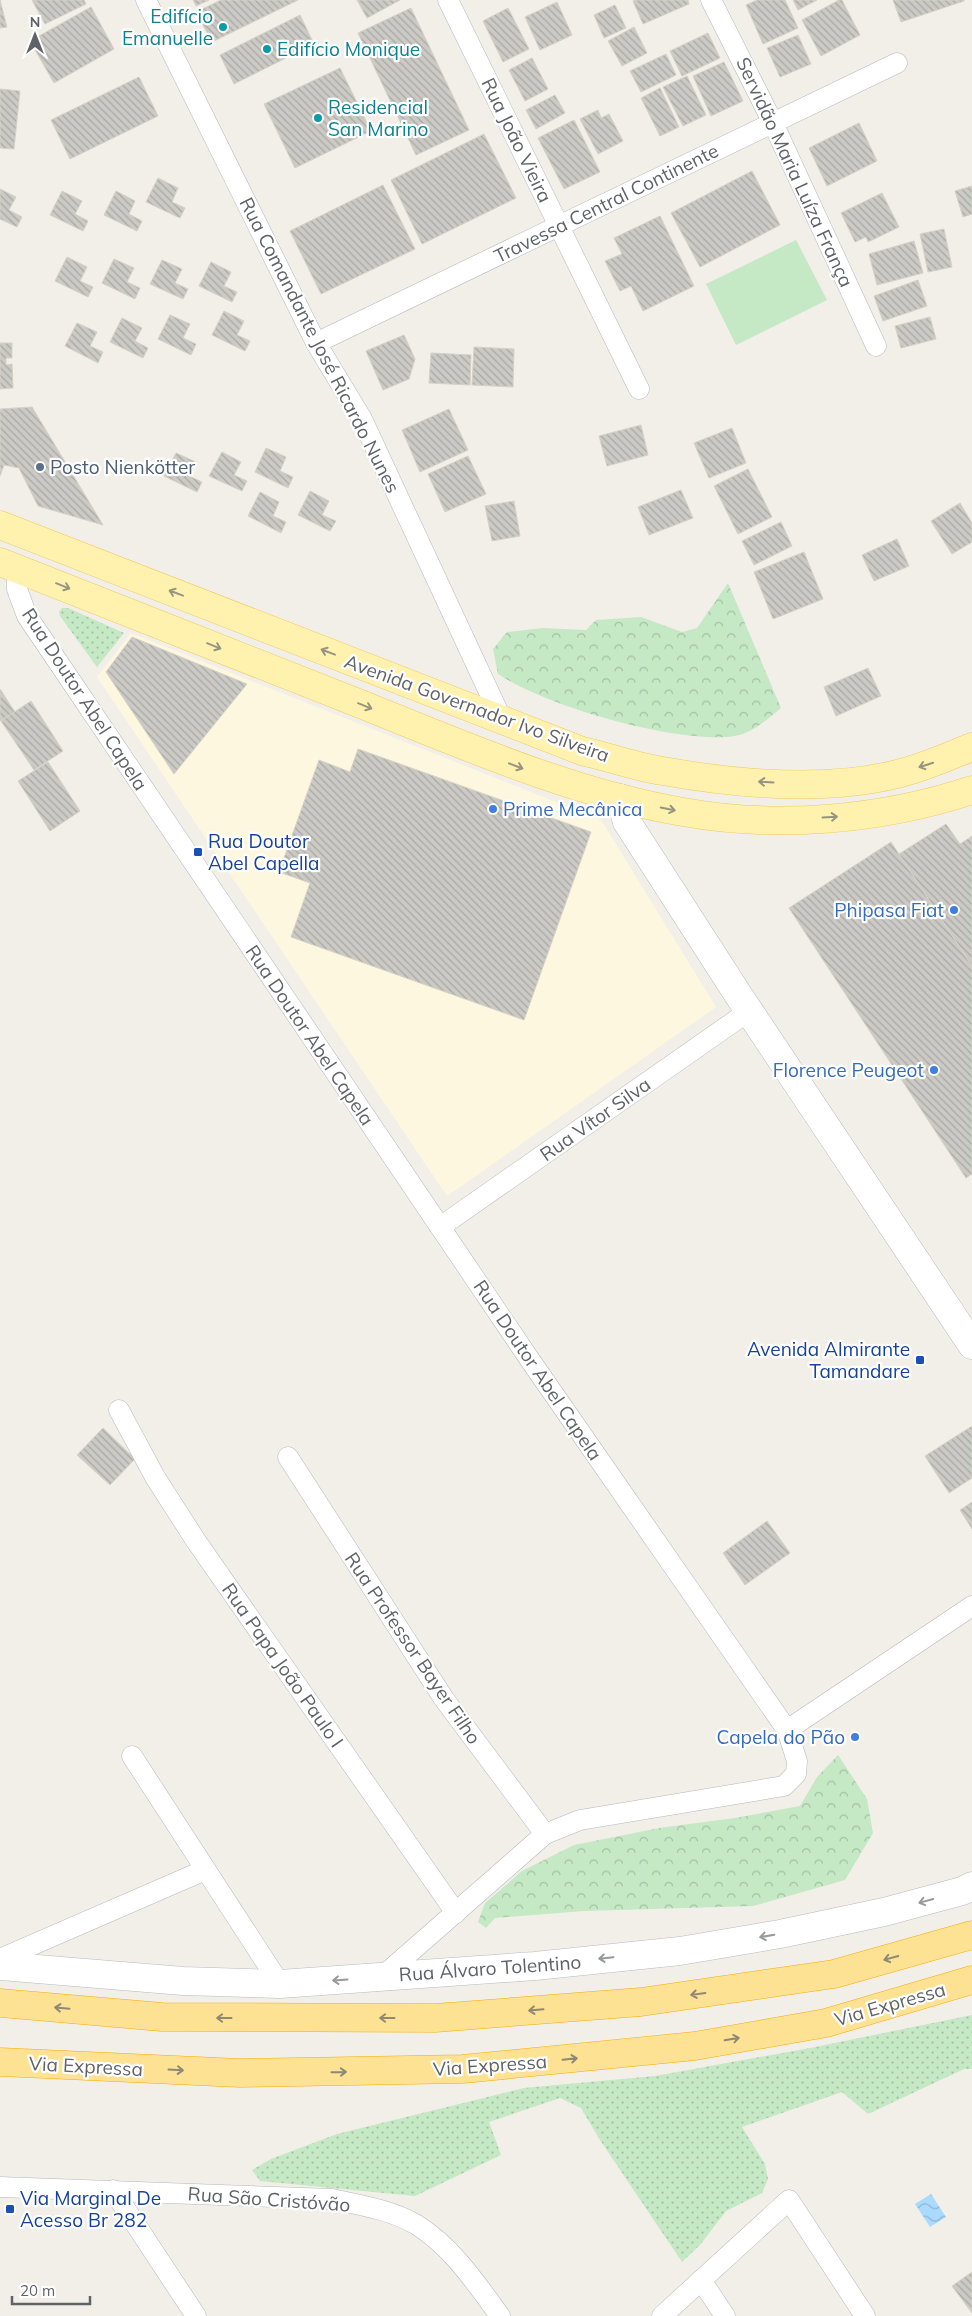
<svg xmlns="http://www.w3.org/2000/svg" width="972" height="2316" viewBox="0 0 972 2316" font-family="Mulish,sans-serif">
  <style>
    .commercial { fill: #fef7e0 }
    .grass { fill: url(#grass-dots) }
    .forest { fill: url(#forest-crowns) }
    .garden { fill: #c5e8c5 }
    .water { fill: url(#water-waves) }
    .building { fill: url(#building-back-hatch); stroke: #d6d1c6 }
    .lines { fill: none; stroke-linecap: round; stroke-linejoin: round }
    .street-casing { stroke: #b5b8bc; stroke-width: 21 }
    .secondary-casing { stroke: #b6babf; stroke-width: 29 }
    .primary-casing { stroke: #f2c960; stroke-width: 29 }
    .highway-casing { stroke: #f9ab00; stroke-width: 29 }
    .street { stroke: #fff; stroke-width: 20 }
    .secondary { stroke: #fff; stroke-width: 28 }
    .primary { stroke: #fff2af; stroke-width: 28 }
    .highway { stroke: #fde293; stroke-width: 28 }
    .oneway { stroke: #979581 }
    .oneway2 { stroke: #979a9d }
    .oneway3 { stroke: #8e8975 }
    .culture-dot { fill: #0f9aa8; stroke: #fff; stroke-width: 2 }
    .service-dot { fill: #5c6f8a; stroke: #fff; stroke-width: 2 }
    .shop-dot { fill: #3f7fe0; stroke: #fff; stroke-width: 2 }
    .transit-dot { fill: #1a4fb4; stroke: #fff; stroke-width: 2 }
    .labels { text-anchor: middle; stroke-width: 4.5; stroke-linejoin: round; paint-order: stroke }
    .culture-label { font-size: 19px; fill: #0d838f; stroke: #fff; text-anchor: start }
    .street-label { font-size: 19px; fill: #5f6368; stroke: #fff }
    .service-label { font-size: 19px; fill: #4e5e75; stroke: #fff; text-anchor: start }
    .shop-label { font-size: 19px; fill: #366cbe; stroke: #fff; text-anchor: end }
    .transit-label { font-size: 19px; fill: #164399; stroke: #fff; text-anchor: start }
  </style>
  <defs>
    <pattern id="grass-dots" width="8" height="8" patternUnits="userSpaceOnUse" patternTransform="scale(1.25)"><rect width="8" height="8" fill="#c5e8c5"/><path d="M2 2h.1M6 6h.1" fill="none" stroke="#a3c0a4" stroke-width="1.8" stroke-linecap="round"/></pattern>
    <pattern id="forest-crowns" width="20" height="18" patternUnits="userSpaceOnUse" patternTransform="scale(1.25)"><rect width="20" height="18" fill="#c5e8c5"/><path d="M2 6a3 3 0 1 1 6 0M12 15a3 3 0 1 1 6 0" fill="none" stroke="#a3c0a4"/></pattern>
    <pattern id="water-waves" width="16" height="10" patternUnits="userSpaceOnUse" patternTransform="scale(1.25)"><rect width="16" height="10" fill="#aadaff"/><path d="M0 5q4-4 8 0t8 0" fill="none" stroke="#8eb4d2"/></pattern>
    <pattern id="building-back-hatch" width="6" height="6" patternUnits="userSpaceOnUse" patternTransform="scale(1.25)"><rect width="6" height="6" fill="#cccac5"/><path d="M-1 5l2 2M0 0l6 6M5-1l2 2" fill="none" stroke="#a9a8a4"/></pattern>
  </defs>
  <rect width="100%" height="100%" fill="#f1efe8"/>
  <!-- commercial -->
  <polygon class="commercial" points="131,633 601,820 716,1007 447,1196 97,677"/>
  <!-- grass -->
  <g class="grass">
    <polygon points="62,608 68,608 124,633 97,667 60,616 59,612"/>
    <polygon points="972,2015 972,2069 964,2069 868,2114 842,2092 742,2127 765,2164 768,2179 762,2193 726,2211 700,2245 682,2262 600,2140 581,2108 560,2098 489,2122 501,2155 415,2196 260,2181 252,2170 271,2159 337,2134 524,2088 655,2076 810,2048"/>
  </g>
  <!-- forest -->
  <g class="forest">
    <path d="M728,583L781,708C765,721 750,736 728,737C668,741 548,707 498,674L493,649L507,632L543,628L586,630L596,620L641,617L682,632L697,628Z"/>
    <polygon points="838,1755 867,1799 873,1833 845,1880 753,1906 584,1911 495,1918 486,1928 478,1922 485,1903 522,1871 574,1845 659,1828 735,1818 800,1806 817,1777"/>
  </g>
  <!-- garden -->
  <polygon class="garden" points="796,240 827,300 736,345 706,284"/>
  <!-- water -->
  <polygon class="water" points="931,2194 946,2217 930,2227 915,2204"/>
  <!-- building -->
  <g class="building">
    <polygon points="0,0 7,27 0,28"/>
    <polygon points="32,0 84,0 86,4 45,24"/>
    <polygon points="193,0 209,0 196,6"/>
    <polygon points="221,0 298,0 212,42 196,12"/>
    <polygon points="357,0 400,0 367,18"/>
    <polygon points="635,0 688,0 689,4 643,24 633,1"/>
    <polygon points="757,0 785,0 798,28 763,44 746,5"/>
    <polygon points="793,0 817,0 798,10"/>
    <polygon points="839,0 842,0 860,35 821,56 802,20"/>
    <polygon points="893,0 964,0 964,1 901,22"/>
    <polygon points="557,2 572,35 540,50 525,17"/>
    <polygon points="615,5 626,28 604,38 594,15"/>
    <polygon points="91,7 114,49 54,83 30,41"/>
    <polygon points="411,8 469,130 416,155 358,33"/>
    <polygon points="508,8 529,49 503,62 483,21"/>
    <polygon points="300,15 314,44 234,84 220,55"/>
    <polygon points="634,27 647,53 622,66 608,41"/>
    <polygon points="708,33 720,58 682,76 670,51"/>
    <polygon points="798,35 811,64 780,77 767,48"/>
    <polygon points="666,54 676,75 641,92 630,71"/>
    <polygon points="532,58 548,89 525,101 509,70"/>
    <polygon points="724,62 743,101 711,116 693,76"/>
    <polygon points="340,68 371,131 295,168 264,104"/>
    <polygon points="687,76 706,115 683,126 663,87"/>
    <polygon points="139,77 158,116 70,159 51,120"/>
    <polygon points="660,88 679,127 660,136 641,98"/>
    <polygon points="0,89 20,91 14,149 0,148"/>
    <polygon points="555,95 565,113 536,129 526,110"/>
    <polygon points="598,110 601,118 609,114 623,141 598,154 580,119"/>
    <polygon points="574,120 600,172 564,189 538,138"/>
    <polygon points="859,123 877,161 827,186 809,148"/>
    <polygon points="484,134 516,198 422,244 391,180"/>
    <polygon points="752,171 780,225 700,267 671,213"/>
    <polygon points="158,178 178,188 172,202 185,208 180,218 146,202"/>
    <polygon points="383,185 415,249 321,294 290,231"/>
    <polygon points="972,186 972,214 963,217 955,191"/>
    <polygon points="0,189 16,197 9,210 22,217 17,227 0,219"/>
    <polygon points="62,191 82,201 75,214 88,221 83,231 50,215"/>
    <polygon points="116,191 135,201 129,214 142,221 137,231 104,215"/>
    <polygon points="882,193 899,227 868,242 866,237 855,242 841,213"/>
    <polygon points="660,216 694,286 643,311 631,286 620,291 605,261 622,254 614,238"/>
    <polygon points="944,229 952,267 928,272 920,234"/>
    <polygon points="914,241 923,273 877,285 869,254"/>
    <polygon points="67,257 87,267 80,281 93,287 88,297 55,281"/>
    <polygon points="114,259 134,268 127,282 140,288 135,299 102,283"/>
    <polygon points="162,260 182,269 175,283 188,289 183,299 150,284"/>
    <polygon points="211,262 231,272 224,286 237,292 232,302 199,286"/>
    <polygon points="918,280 927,306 883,321 874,296"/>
    <polygon points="224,311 244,321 237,335 250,341 245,351 212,335"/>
    <polygon points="170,315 190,324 183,338 196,344 191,355 158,339"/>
    <polygon points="930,317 936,339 901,348 895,326"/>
    <polygon points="122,318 142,328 135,341 148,348 143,358 110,342"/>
    <polygon points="77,323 97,332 90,346 103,352 98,363 65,346"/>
    <polygon points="404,335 415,359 409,379 383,390 366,351"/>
    <polygon points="0,343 12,343 12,358 6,358 6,365 12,364 13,388 0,389"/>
    <polygon points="474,347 514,349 513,387 472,385"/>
    <polygon points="431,353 471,355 470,385 429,383"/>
    <polygon points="32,407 103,525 38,506 19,468 4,465 0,476 0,409"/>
    <polygon points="449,409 468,450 420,472 402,430"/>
    <polygon points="641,425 648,455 607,466 599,436"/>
    <polygon points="732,428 746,463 709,478 694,443"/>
    <polygon points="266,448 286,457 280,471 293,477 288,488 255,472"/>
    <polygon points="222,452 241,462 234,475 247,481 242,491 209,476"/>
    <polygon points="176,453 196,462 189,476 202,482 197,492 164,476"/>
    <polygon points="468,456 486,494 445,512 428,474"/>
    <polygon points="748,469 772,517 738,534 714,486"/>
    <polygon points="681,490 693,518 649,535 638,507"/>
    <polygon points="310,491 329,501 322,515 336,521 330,531 298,515"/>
    <polygon points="260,492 279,502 273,516 286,522 281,533 248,516"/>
    <polygon points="514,501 520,536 492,541 485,506"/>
    <polygon points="960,503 972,523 972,542 952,554 931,521"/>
    <polygon points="781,522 792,546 754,565 742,541"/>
    <polygon points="897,539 909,566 874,581 862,555"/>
    <polygon points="804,552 823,599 773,619 754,572"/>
    <polygon points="132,637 247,684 174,774 106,672"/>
    <polygon points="868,668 881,696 836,716 824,687"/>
    <polygon points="0,689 15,712 0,721"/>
    <polygon points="31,701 63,751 34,770 1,721"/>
    <polygon points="358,749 591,832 524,1020 291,937 310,883 279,872 319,760 350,772"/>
    <polygon points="48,762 80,811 50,831 18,781"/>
    <polygon points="946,824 960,844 972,836 972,966 899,854"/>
    <polygon points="891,842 972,966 972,1174 966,1178 789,908"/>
    <polygon points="972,1426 972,1478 949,1493 925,1456"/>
    <polygon points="103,1428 135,1459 110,1485 77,1455"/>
    <polygon points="972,1502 972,1529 960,1510"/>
    <polygon points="767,1521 790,1553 745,1585 723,1553"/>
    <polygon points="972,2272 972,2313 952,2286"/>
  </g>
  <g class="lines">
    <!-- street casing -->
    <g class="street-casing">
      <g id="street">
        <polyline points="146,0 316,343 362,419 502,720"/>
        <polyline points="448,0 639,389"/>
        <polyline points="711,0 773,123 876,346"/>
        <polyline points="316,343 897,63"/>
        <polyline points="17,568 17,589 27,616 530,1360 787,1730 797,1761 796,1774 784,1786 580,1820 545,1834 383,1976"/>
        <polyline points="440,1227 749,1011"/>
        <polyline points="119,1410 155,1477 196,1541 456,1913"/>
        <polyline points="288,1457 444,1699 545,1834"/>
        <polyline points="787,1730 972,1606"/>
        <polyline points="132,1756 280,1984"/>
        <polyline points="0,1959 205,1870"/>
        <path d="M0,2187L332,2199C360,2205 392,2210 417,2225C452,2247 476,2283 500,2316"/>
        <polyline points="113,2190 196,2316"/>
        <polyline points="701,2280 725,2316"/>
        <polyline points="662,2316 789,2200 865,2316"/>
      </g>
    </g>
    <!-- secondary casing -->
    <g class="secondary-casing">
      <g id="secondary">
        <polyline points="620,798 627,822 739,996 972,1345"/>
        <polyline points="0,1966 183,1981 280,1984 535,1966 680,1951 780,1934 884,1912 962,1891 972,1886"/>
      </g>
    </g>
    <!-- primary casing -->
    <g class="primary-casing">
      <g id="primary">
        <path d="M0,525L582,751C609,757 636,767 663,771C736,784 825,792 897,774C923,768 947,757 972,747"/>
        <path d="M0,562C118,608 235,655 353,701C461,744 568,792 683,812C778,829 881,820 972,790"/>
      </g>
    </g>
    <!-- highway casing -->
    <g class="highway-casing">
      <g id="highway">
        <polyline points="0,2003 162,2017 435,2018 641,2002 834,1974 972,1935"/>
        <polyline points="0,2062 240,2073 463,2069 695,2046 826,2023 972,1980"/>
      </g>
    </g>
    <!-- street -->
    <use href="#street" class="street"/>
    <!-- secondary -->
    <use href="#secondary" class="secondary"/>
    <!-- primary -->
    <use href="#primary" class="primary"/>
    <!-- highway -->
    <use href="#highway" class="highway"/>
  </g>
  <!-- one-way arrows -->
  <defs><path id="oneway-shaft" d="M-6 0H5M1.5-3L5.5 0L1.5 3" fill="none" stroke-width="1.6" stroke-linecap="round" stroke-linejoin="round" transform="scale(1.25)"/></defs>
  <g class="oneway">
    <use href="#oneway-shaft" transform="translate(63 586) rotate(22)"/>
    <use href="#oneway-shaft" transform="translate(176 593) rotate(-159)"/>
    <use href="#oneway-shaft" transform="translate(214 646) rotate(22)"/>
    <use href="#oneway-shaft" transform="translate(328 652) rotate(-159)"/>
    <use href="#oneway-shaft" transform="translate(365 706) rotate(22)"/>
    <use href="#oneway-shaft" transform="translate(926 765) rotate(162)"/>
    <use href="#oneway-shaft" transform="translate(516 766) rotate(21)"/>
    <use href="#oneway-shaft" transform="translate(766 782) rotate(-177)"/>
    <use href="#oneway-shaft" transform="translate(668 809) rotate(12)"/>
    <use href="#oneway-shaft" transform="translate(830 817) rotate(-3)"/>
  </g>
  <g class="oneway2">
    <use href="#oneway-shaft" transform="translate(926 1901) rotate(165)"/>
    <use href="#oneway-shaft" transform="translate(767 1936) rotate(170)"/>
    <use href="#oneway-shaft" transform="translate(606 1958) rotate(174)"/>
    <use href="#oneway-shaft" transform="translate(340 1980) rotate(176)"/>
  </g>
  <g class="oneway3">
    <use href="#oneway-shaft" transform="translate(891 1958) rotate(165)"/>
    <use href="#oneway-shaft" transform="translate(698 1994) rotate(172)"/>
    <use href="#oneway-shaft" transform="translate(62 2008) rotate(-175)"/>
    <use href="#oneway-shaft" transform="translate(536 2010) rotate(175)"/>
    <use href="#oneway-shaft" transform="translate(224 2018) rotate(-180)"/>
    <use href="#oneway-shaft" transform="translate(387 2018) rotate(-180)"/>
    <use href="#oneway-shaft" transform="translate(732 2039) rotate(-10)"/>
    <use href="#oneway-shaft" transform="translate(570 2059) rotate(-6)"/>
    <use href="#oneway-shaft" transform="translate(176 2070) rotate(3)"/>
    <use href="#oneway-shaft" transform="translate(339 2072) rotate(-1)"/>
  </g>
  <!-- markers -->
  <g class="culture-dot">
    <circle cx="223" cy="27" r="5"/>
    <circle cx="267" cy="49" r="5"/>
    <circle cx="318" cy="118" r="5"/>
  </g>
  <circle class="service-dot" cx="40" cy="467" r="5"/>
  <g class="shop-dot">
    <circle cx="493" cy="809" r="5"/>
    <circle cx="954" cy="910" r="5"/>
    <circle cx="934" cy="1070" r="5"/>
    <circle cx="855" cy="1737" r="5"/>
  </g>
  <g class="transit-dot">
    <rect x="193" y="847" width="10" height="10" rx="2.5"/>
    <rect x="915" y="1355" width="10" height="10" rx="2.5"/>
    <rect x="5" y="2204" width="10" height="10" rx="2.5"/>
  </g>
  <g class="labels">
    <!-- culture labels -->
    <g class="culture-label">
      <text x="213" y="23" text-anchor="end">Edifício<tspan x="213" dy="22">Emanuelle</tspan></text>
      <text x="277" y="56">Edifício Monique</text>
      <text x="328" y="114">Residencial<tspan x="328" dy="22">San Marino</tspan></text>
    </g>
    <!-- street labels -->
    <g class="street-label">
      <text transform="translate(517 140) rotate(64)" y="7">Rua João Vieira</text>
      <text transform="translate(795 172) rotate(65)" y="7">Servidão Maria Luíza França</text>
      <text transform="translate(606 203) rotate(-26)" y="7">Travessa Central Continente</text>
      <text transform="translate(320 345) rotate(63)" y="7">Rua Comandante José Ricardo Nunes</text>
      <text transform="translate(85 699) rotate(57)" y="7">Rua Doutor Abel Capela</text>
      <text transform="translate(477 708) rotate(20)" y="7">Avenida Governador Ivo Silveira</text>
      <text transform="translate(310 1035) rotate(56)" y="7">Rua Doutor Abel Capela</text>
      <text transform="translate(595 1119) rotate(-35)" y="7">Rua Vítor Silva</text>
      <text transform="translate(538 1370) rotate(56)" y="7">Rua Doutor Abel Capela</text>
      <text transform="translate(413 1648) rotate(56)" y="7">Rua Professor Bayer Filho</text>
      <text transform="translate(283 1665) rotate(55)" y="7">Rua Papa João Paulo I</text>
      <text transform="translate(490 1968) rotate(-4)" y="7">Rua Álvaro Tolentino</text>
      <text transform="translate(890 2004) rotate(-16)" y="7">Via Expressa</text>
      <text transform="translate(490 2065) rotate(-4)" y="7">Via Expressa</text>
      <text transform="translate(86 2066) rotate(3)" y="7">Via Expressa</text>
      <text transform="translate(269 2199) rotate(4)" y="7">Rua São Cristóvão</text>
    </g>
    <!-- service labels -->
    <g class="service-label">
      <text x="50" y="474">Posto Nienkötter</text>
    </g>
    <!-- shop labels -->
    <g class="shop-label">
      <text x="503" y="816" text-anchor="start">Prime Mecânica</text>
      <text x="944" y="917">Phipasa Fiat</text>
      <text x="924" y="1077">Florence Peugeot</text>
      <text x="845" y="1744">Capela do Pão</text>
    </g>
    <!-- transit labels -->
    <g class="transit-label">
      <text x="208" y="848">Rua Doutor<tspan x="208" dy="22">Abel Capella</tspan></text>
      <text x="910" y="1356" text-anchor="end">Avenida Almirante<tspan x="910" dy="22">Tamandare</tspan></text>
      <text x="20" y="2205">Via Marginal De<tspan x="20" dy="22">Acesso Br 282</tspan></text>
    </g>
  </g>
  <!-- north arrow -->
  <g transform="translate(35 35)" stroke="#ffffff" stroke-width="4" paint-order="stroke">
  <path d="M0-4L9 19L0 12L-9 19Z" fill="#5f6368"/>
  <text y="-8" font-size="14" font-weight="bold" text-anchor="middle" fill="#5f6368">N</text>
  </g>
  <!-- scale -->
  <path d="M12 2296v8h78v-8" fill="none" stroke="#5f6368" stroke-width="2.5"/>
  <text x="20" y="2296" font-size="15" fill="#5f6368" stroke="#ffffff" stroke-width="4" paint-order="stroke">20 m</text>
</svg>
